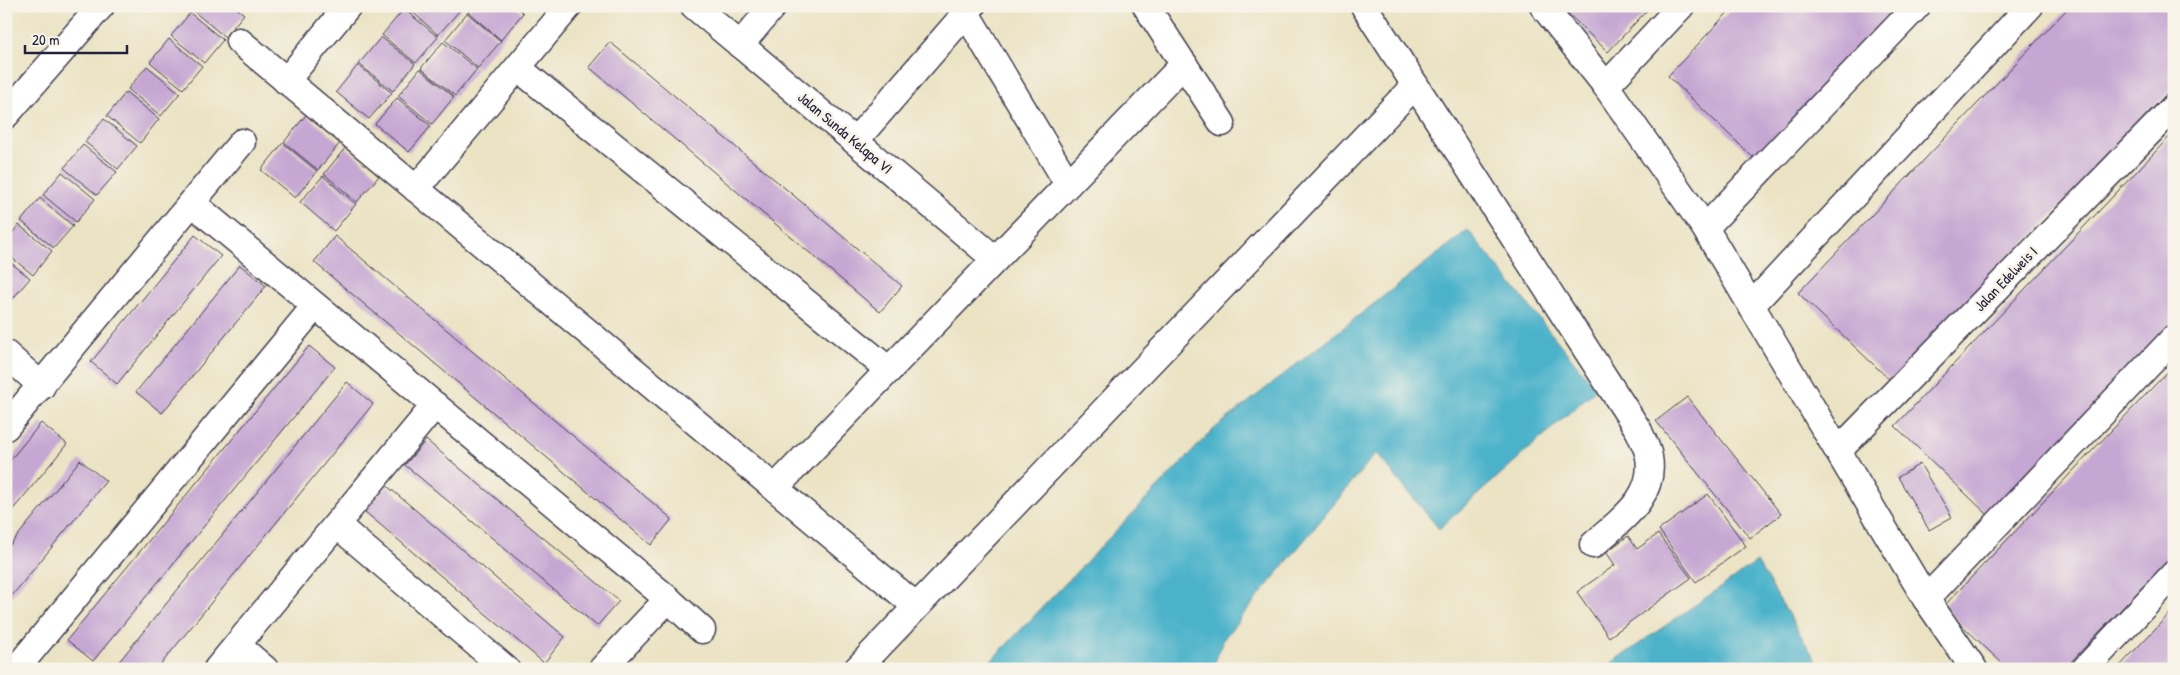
<svg xmlns="http://www.w3.org/2000/svg" width="2180" height="675" viewBox="0 0 2180 675" font-family="'Patrick Hand',sans-serif">
  <style>
    .water { fill: #4bb2ca; stroke: #366a82 }
    .building { fill: #c6a7d3 }
    .lines { fill: none; stroke-linecap: round; stroke-linejoin: round }
    .street-casing { stroke: #403f50; stroke-width: 29 }
    .street { stroke: #fff; stroke-width: 26 }
    .labels { text-anchor: middle; stroke-width: 5; stroke-linejoin: round; paint-order: stroke }
    .street-label { font-size: 15px; fill: #22223b; stroke: #f7f3e8 }
  </style>
  <rect width="100%" height="100%" fill="#f7f3e8"/>
  <filter id="ink" filterUnits="userSpaceOnUse"><feTurbulence type="fractalNoise" baseFrequency=".02" numOctaves="2"/><feDisplacementMap in="SourceGraphic" scale="10" xChannelSelector="R" yChannelSelector="G"/><feConvolveMatrix kernelMatrix="1 2 1 2 8 2 1 2 1" color-interpolation-filters="sRGB"/></filter>
  <filter id="wash" filterUnits="userSpaceOnUse"><feTurbulence type="fractalNoise" baseFrequency=".0096" numOctaves="4" result="noise"/><feDisplacementMap in="SourceGraphic" scale="20" xChannelSelector="R" yChannelSelector="G"/><feGaussianBlur stdDeviation="1.12" result="paint"/><feColorMatrix in="noise" values="0 0 0 0 0 0 0 0 0 0 0 0 0 0 0 0 0 1.4 0 .05"/><feComposite in="paint" operator="in"/></filter>
  <g filter="url(#wash)">
    <rect width="100%" height="100%" fill="#ebe3c4"/>
    <!-- water -->
    <g class="water">
      <polygon points="1468,230 1596,389 1439,529 1376,453 1225,637 1212,669 983,669 1214,429"/>
      <polygon points="1757,562 1821,669 1603,669"/>
    </g>
    <g id="blocks">
      <!-- building -->
      <g class="building">
        <polygon points="195,6 234,6 244,14 225,37 192,10"/>
        <polygon points="406,6 458,6 461,9 438,35"/>
        <polygon points="472,6 515,6 523,13 501,40 468,12"/>
        <polygon points="1560,6 1651,6 1608,52"/>
        <polygon points="1734,6 1914,6 1762,166 1668,76"/>
        <polygon points="2070,6 2174,6 2174,86 1893,383 1798,293"/>
        <polygon points="404,9 438,37 416,63 382,35"/>
        <polygon points="190,13 223,40 204,63 171,36"/>
        <polygon points="467,13 501,41 478,68 445,40"/>
        <polygon points="381,37 415,64 393,91 359,64"/>
        <polygon points="169,39 202,66 183,89 150,62"/>
        <polygon points="443,42 477,69 455,96 421,68"/>
        <polygon points="610,42 902,286 880,312 589,67"/>
        <polygon points="358,65 392,93 369,119 336,92"/>
        <polygon points="147,66 180,93 161,116 128,89"/>
        <polygon points="420,69 454,97 432,124 398,96"/>
        <polygon points="126,92 159,119 140,143 107,116"/>
        <polygon points="397,98 431,126 409,152 375,124"/>
        <polygon points="306,115 340,143 318,170 284,142"/>
        <polygon points="104,119 137,146 118,169 85,142"/>
        <polygon points="2174,132 2174,322 1989,516 1895,426"/>
        <polygon points="283,143 317,171 295,198 261,170"/>
        <polygon points="83,145 117,172 97,195 64,168"/>
        <polygon points="346,147 379,176 357,202 324,174"/>
        <polygon points="62,172 95,199 76,222 43,195"/>
        <polygon points="323,176 356,204 334,231 300,202"/>
        <polygon points="40,198 73,226 54,248 21,221"/>
        <polygon points="19,225 52,251 33,275 6,253 6,240"/>
        <polygon points="195,235 221,256 117,384 91,362"/>
        <polygon points="335,236 672,519 651,545 314,262"/>
        <polygon points="6,259 30,278 11,301 6,297"/>
        <polygon points="240,265 266,286 162,413 136,392"/>
        <polygon points="309,346 335,367 93,661 67,640"/>
        <polygon points="2174,365 2174,554 2064,669 2008,669 1943,607"/>
        <polygon points="347,382 373,404 157,669 113,669"/>
        <polygon points="1687,397 1781,514 1750,538 1656,421"/>
        <polygon points="41,423 67,444 6,518 6,465"/>
        <polygon points="426,440 619,601 597,626 405,465"/>
        <polygon points="80,460 106,481 6,603 6,550"/>
        <polygon points="1920,464 1952,517 1929,530 1898,477"/>
        <polygon points="386,485 565,637 544,663 364,511"/>
        <polygon points="1708,494 1746,546 1696,582 1659,530"/>
        <polygon points="1658,534 1691,578 1609,637 1577,592 1615,565 1606,552 1628,536 1637,549"/>
        <polygon points="2174,609 2174,669 2117,669 2133,652"/>
      </g>
    </g>
  </g>
  <g filter="url(#ink)">
    <use href="#blocks" fill-opacity="0" stroke="#403f50" stroke-width="1"/>
    <g class="lines">
      <!-- street casing -->
      <g class="street-casing">
        <g id="street">
          <polyline points="694,6 995,259"/>
          <polyline points="1146,6 1222,123"/>
          <path d="M1364,6L1639,431C1642,439 1648,449 1649,457C1656,498 1619,521 1593,545"/>
          <polyline points="1543,6 1606,86 1705,228 1926,599 1974,669"/>
          <polyline points="966,13 1068,184"/>
          <polyline points="239,41 916,606"/>
          <polyline points="740,45 773,6"/>
          <polyline points="518,68 889,370"/>
          <polyline points="286,81 348,6"/>
          <polyline points="1606,86 1681,6"/>
          <polyline points="6,115 101,6"/>
          <polyline points="855,141 972,6"/>
          <polyline points="416,189 569,6"/>
          <polyline points="192,203 668,599 702,630"/>
          <polyline points="1705,228 1917,6"/>
          <polyline points="1751,306 2030,6"/>
          <polyline points="6,354 42,386"/>
          <polyline points="6,427 242,142"/>
          <polyline points="1838,451 2174,107"/>
          <polyline points="775,488 1184,64"/>
          <polyline points="337,525 506,669"/>
          <polyline points="1926,599 2174,338"/>
          <polyline points="237,645 265,669"/>
          <polyline points="17,668 315,306"/>
          <polyline points="217,669 435,405"/>
          <polyline points="602,669 668,599"/>
          <polyline points="857,669 1415,85"/>
          <polyline points="2085,669 2174,574"/>
        </g>
      </g>
      <!-- street -->
      <use href="#street" class="street"/>
    </g>
  </g>
  <g class="labels">
    <!-- street labels -->
    <g class="street-label">
      <text transform="translate(845 133) rotate(40)" y="5">Jalan Sunda Kelapa VI</text>
      <text transform="translate(2006 279) rotate(-46)" y="5">Jalan Edelweis I</text>
    </g>
  </g>
  <!-- margin -->
  <rect width="2180" height="675" fill="none" stroke="#f7f3e8" stroke-width="25"/>
  <!-- scale -->
  <path d="M25 45v8h102v-8" fill="none" stroke="#22223b" stroke-width="2.5"/>
  <text x="32" y="45" font-size="15" fill="#22223b" stroke="#f7f3e8" stroke-width="4" paint-order="stroke">20 m</text>
</svg>
